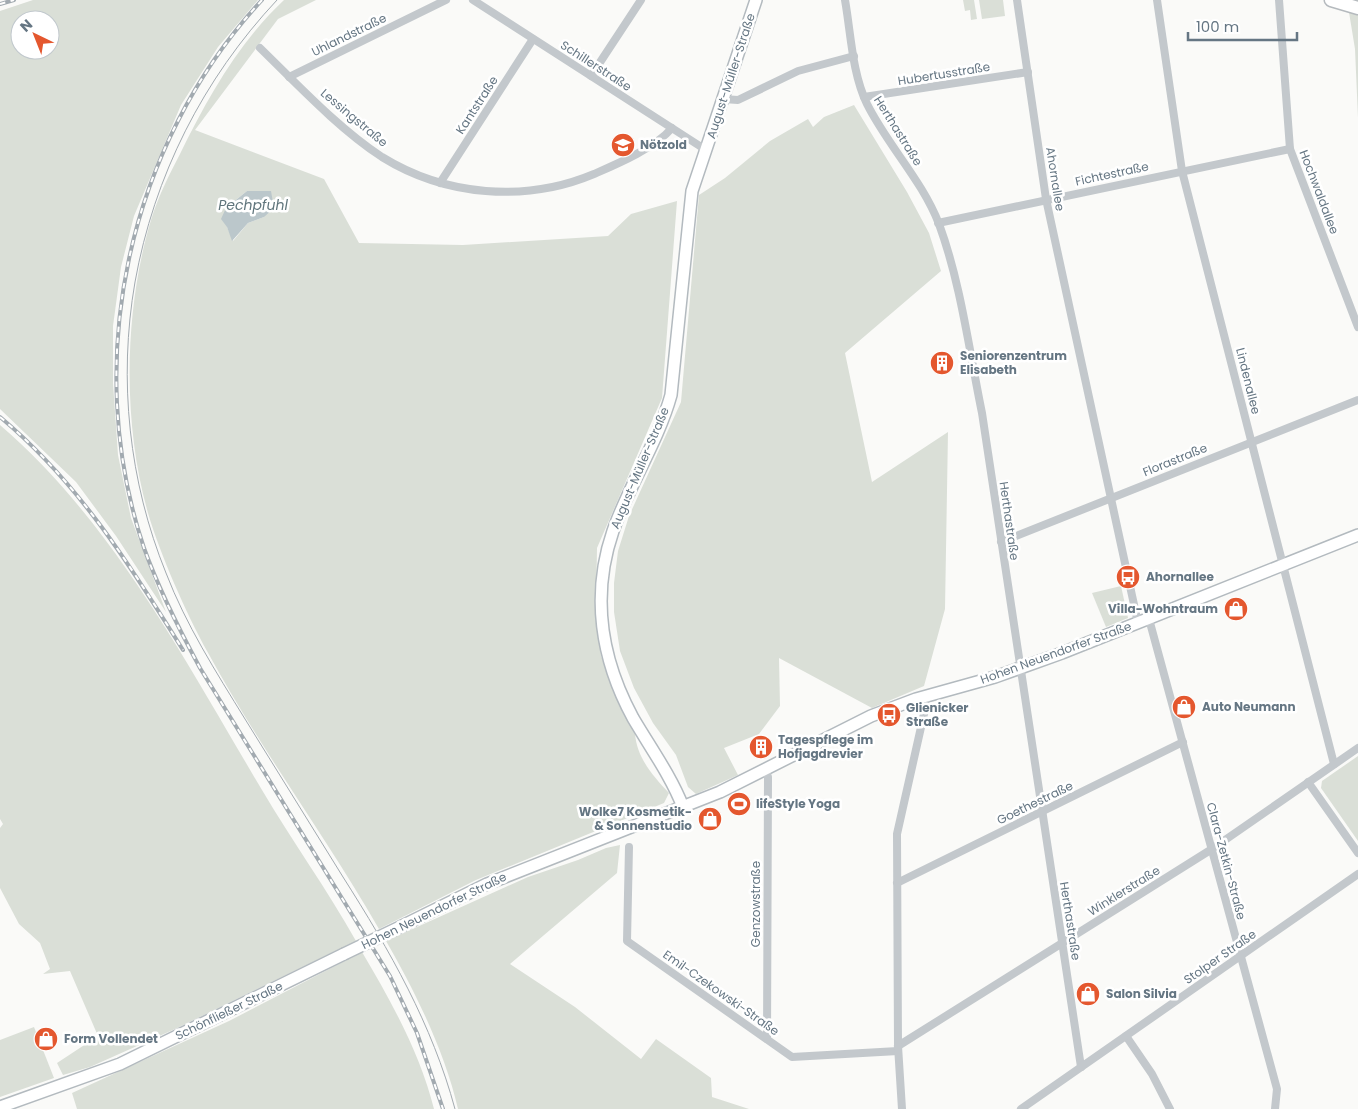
<svg xmlns="http://www.w3.org/2000/svg" width="1358" height="1109" viewBox="0 0 1358 1109" font-family="Poppins,sans-serif">
  <style>
    .green { fill: #dadfd7; fill-rule: evenodd }
    .water { fill: #bbc7cb }
    .lines { fill: none; stroke-linecap: round; stroke-linejoin: round }
    .secondary-casing { stroke: #b3babf; stroke-width: 14 }
    .primary-casing { stroke: #b5babe; stroke-width: 15 }
    .street { stroke: #c3c8cc; stroke-width: 8 }
    .secondary { stroke: #fff; stroke-width: 11 }
    .primary { stroke: #fff; stroke-width: 12 }
    .tram { stroke: #a2aab0; stroke-width: 1 }
    .rail-casing { stroke: #a2aab0; stroke-width: 4 }
    .rail { stroke: #fff; stroke-width: 2; stroke-dasharray: 5.5; stroke-linecap: butt }
    .secondary-bridge-casing { stroke: #b3babf; stroke-width: 14; stroke-linecap: butt }
    .secondary-bridge { stroke: #fff; stroke-width: 11 }
    .labels { text-anchor: middle; stroke-width: 5; stroke-linejoin: round; paint-order: stroke }
    .street-label { font-size: 12px; fill: #657683; stroke: #fff }
    .poi-label { font-size: 12px; font-weight: bold; fill: #657683; stroke: #fff; text-anchor: start }
    .water-label { font-size: 14px; font-style: italic; fill: #60757c; stroke: #fff }
  </style>
  <rect width="100%" height="100%" fill="#fafaf8"/>
  <!-- green -->
  <g class="green">
    <path d="M33,0H258L218,47L181,105L134,216L121,267L113,326V383L118,455L131,518L166,612L116,536L76,482L0,409V11ZM20,20H50V50H20Z"/>
    <path d="M284,0H316L278,19L195,130L324,179L359,243L463,245L608,236L631,214L677,201L662,398L597,548L596,610L601,656L635,734C637,758 653,776 669,793L664,803L476,880L379,929C325,835 259,747 207,651C186,613 160,554 148,513C122,422 124,310 151,220C158,197 169,175 180,154C207,99 239,42 284,0ZM247,191L271,192L264,217L248,223L233,241L227,227L226,208Z"/>
    <polygon points="963,0 974,0 977,19 971,20 970,10 965,11"/>
    <polygon points="979,0 1003,0 1005,16 982,19"/>
    <polygon points="1347,0 1358,0 1358,118 1355,49"/>
    <polygon points="854,105 907,192 929,233 941,271 845,353 872,482 948,432 945,609 924,686 872,708 779,658 780,706 759,734 724,748 738,775 696,794 688,787 676,755 653,723 634,688 620,651 614,612 614,583 618,551 629,516 681,402 699,195 725,178 770,141 808,119 813,127 824,117"/>
    <path d="M0,425C113,522 187,664 262,790C292,841 327,889 356,941L175,1029L90,1067L63,1075L57,1063L98,1036L70,971L43,974L50,969L40,943L19,924L0,888V828L3,824L0,819Z"/>
    <polygon points="1121,586 1128,618 1106,627 1092,593"/>
    <polygon points="1358,756 1358,841 1321,788 1322,781"/>
    <path d="M620,845L617,873L510,964L575,1007L641,1059L656,1039L711,1078L712,1097L749,1109H458C445,1052 415,991 386,941L528,877L578,860L606,848Z"/>
    <path d="M362,952C391,1001 420,1053 434,1109H77L72,1093L229,1021Z"/>
    <polygon points="34,1027 54,1078 0,1097 0,1040"/>
  </g>
  <!-- water -->
  <polygon class="water" points="247,191 271,191 274,208 264,217 248,223 232,241 227,227 221,219 226,208"/>
  <g class="lines">
    <!-- secondary casing -->
    <g class="secondary-casing">
      <g id="secondary">
        <path d="M683,807C671,776 650,747 633,718C601,659 591,595 613,531C629,485 658,442 671,395L692,191L756,0"/>
        <polyline points="402,926 487,884 720,792 871,716 916,699 995,677 1062,653 1358,535"/>
        <polyline points="0,1107 120,1064 344,954"/>
      </g>
    </g>
    <!-- primary casing -->
    <g class="primary-casing">
      <polyline id="primary" points="1331,0 1358,8"/>
    </g>
    <!-- street -->
    <g class="street">
      <polyline points="473,0 706,150"/>
      <path d="M845,0C851,34 852,73 867,104C888,146 922,180 939,224C961,284 969,350 982,413L1081,1067"/>
      <polyline points="1017,0 1046,199 1138,623"/>
      <polyline points="1157,0 1182,171 1334,764"/>
      <polyline points="1279,0 1290,149 1358,327"/>
      <path d="M260,48C297,84 339,129 382,157C445,196 525,203 594,174C617,164 655,148 672,128"/>
      <polyline points="591,76 641,0"/>
      <polyline points="289,77 446,0"/>
      <polyline points="864,97 1028,72"/>
      <polyline points="723,99 738,100 798,71 854,56"/>
      <polyline points="440,183 533,39"/>
      <polyline points="938,223 1290,149"/>
      <polyline points="1001,542 1358,400"/>
      <polyline points="1149,619 1277,1089 1275,1109"/>
      <polyline points="765,769 768,777 767,1039"/>
      <polyline points="1308,782 1358,853"/>
      <polyline points="629,847 627,941 792,1057 898,1051"/>
      <polyline points="897,883 1183,742"/>
      <polyline points="1126,1036 1152,1074 1170,1109"/>
      <polyline points="898,1046 1212,849 1358,748"/>
      <polyline points="902,1109 898,1046 897,834 926,705 925,696"/>
      <polyline points="1021,1109 1358,874"/>
    </g>
    <!-- secondary -->
    <use href="#secondary" class="secondary"/>
    <!-- primary -->
    <use href="#primary" class="primary"/>
    <!-- tram -->
    <path class="tram" d="M277,0C203,79 154,176 135,282C118,380 129,482 166,573C186,625 216,672 245,719C278,772 310,824 343,877C390,951 432,1024 455,1109"/>
    <!-- rail casing -->
    <g class="rail-casing">
      <g id="rail">
        <path d="M262,0C128,145 81,361 144,548C159,590 179,629 200,668L390,976L417,1033L443,1109"/>
        <polyline points="0,4 14,0"/>
        <path d="M0,417C78,482 130,565 183,650"/>
      </g>
    </g>
    <!-- rail -->
    <use href="#rail" class="rail"/>
    <!-- secondary-bridge casing -->
    <g class="secondary-bridge-casing">
      <polyline id="secondary-bridge" points="344,954 402,926"/>
    </g>
    <!-- secondary-bridge -->
    <use href="#secondary-bridge" class="secondary-bridge"/>
  </g>
  <!-- icons -->
  <defs>
    <g id="school-disc" transform="scale(1.25)"><circle r="9.5" fill="#e4572e" stroke="#fff"/><path d="M0-5L7-2L0 1L-7-2ZM-4 1L0 2.5L4 1V4Q0 6-4 4Z" fill="#fff"/></g>
    <g id="building-disc" transform="scale(1.25)"><circle r="9.5" fill="#e4572e" stroke="#fff"/><path d="M-4-6H4V6H1V3H-1V6H-4ZM-2.5-4.3h1.7v1.8h-1.7ZM.8-4.3h1.7v1.8H.8ZM-2.5-1h1.7V.8h-1.7ZM.8-1h1.7V.8H.8Z" fill="#fff"/></g>
    <g id="bus-disc" transform="scale(1.25)"><circle r="9.5" fill="#e4572e" stroke="#fff"/><path d="M-5-6H5V4H4V6H2V4H-2V6H-4V4H-5ZM-3.5-4V0h7V-4ZM-3.5 1.2v1.5H-2V1.2ZM2 1.2v1.5H3.5V1.2Z" fill="#fff"/></g>
    <g id="shop-disc" transform="scale(1.25)"><circle r="9.5" fill="#e4572e" stroke="#fff"/><path d="M-5-2.5h2.3a2.7 3.5 0 0 1 5.4 0H5L5.5 6h-11ZM-1.5-2.5h3a1.5 2.3 0 0 0-3 0Z" fill="#fff"/></g>
    <g id="stadium-disc" transform="scale(1.25)"><circle r="9.5" fill="#e4572e" stroke="#fff"/><path d="M0-5a6.5 5 0 1 0 0 10a6.5 5 0 1 0 0-10ZM-3.5-1.8h7v3.6h-7Z" fill="#fff"/></g>
  </defs>
  <g fill-rule="evenodd">
    <use href="#school-disc" x="623" y="145"/>
    <use href="#building-disc" x="942" y="363"/>
    <use href="#bus-disc" x="1128" y="577"/>
    <use href="#shop-disc" x="1236" y="609"/>
    <use href="#shop-disc" x="1184" y="707"/>
    <use href="#bus-disc" x="889" y="715"/>
    <use href="#building-disc" x="761" y="747"/>
    <use href="#stadium-disc" x="739" y="804"/>
    <use href="#shop-disc" x="710" y="819"/>
    <use href="#shop-disc" x="1088" y="994"/>
    <use href="#shop-disc" x="46" y="1039"/>
  </g>
  <g class="labels">
    <!-- street labels -->
    <g class="street-label">
      <text transform="translate(349 35) rotate(-26)" y="4">Uhlandstraße</text>
      <text transform="translate(596 66) rotate(33)" y="4">Schillerstraße</text>
      <text transform="translate(944 74) rotate(-9)" y="4">Hubertusstraße</text>
      <text transform="translate(731 76) rotate(-72)" y="4">August-Müller-Straße</text>
      <text transform="translate(477 105) rotate(-57)" y="4">Kantstraße</text>
      <text transform="translate(354 118) rotate(40)" y="4">Lessingstraße</text>
      <text transform="translate(898 131) rotate(58)" y="4">Herthastraße</text>
      <text transform="translate(1112 174) rotate(-12)" y="4">Fichtestraße</text>
      <text transform="translate(1055 179) rotate(81)" y="4">Ahornallee</text>
      <text transform="translate(1319 192) rotate(69)" y="4">Hochwaldallee</text>
      <text transform="translate(1248 381) rotate(76)" y="4">Lindenallee</text>
      <text transform="translate(1175 460) rotate(-22)" y="4">Florastraße</text>
      <text transform="translate(640 468) rotate(-67)" y="4">August-Müller-Straße</text>
      <text transform="translate(1009 521) rotate(82)" y="4">Herthastraße</text>
      <text transform="translate(1056 653) rotate(-20)" y="4">Hohen Neuendorfer Straße</text>
      <text transform="translate(1035 803) rotate(-26)" y="4">Goethestraße</text>
      <text transform="translate(1226 861) rotate(75)" y="4">Clara-Zetkin-Straße</text>
      <text transform="translate(1124 891) rotate(-32)" y="4">Winklerstraße</text>
      <text transform="translate(756 904) rotate(-90)" y="4">Genzowstraße</text>
      <text transform="translate(434 911) rotate(-26)" y="4">Hohen Neuendorfer Straße</text>
      <text transform="translate(1070 921) rotate(81)" y="4">Herthastraße</text>
      <text transform="translate(1220 957) rotate(-35)" y="4">Stolper Straße</text>
      <text transform="translate(721 993) rotate(35)" y="4">Emil-Czekowski-Straße</text>
      <text transform="translate(229 1011) rotate(-26)" y="4">Schönfließer Straße</text>
    </g>
    <!-- poi labels -->
    <g class="poi-label">
      <text x="640" y="149">Nötzold</text>
      <text x="960" y="360">Seniorenzentrum<tspan x="960" dy="14">Elisabeth</tspan></text>
      <text x="1146" y="581">Ahornallee</text>
      <text x="1218" y="613" text-anchor="end">Villa-Wohntraum</text>
      <text x="1202" y="711">Auto Neumann</text>
      <text x="906" y="712">Glienicker<tspan x="906" dy="14">Straße</tspan></text>
      <text x="778" y="744">Tagespflege im<tspan x="778" dy="14">Hofjagdrevier</tspan></text>
      <text x="756" y="808">lifeStyle Yoga</text>
      <text x="692" y="816" text-anchor="end">Wolke7 Kosmetik-<tspan x="692" dy="14">&amp; Sonnenstudio</tspan></text>
      <text x="1106" y="998">Salon Silvia</text>
      <text x="64" y="1043">Form Vollendet</text>
    </g>
    <!-- water labels -->
    <g class="water-label">
      <text x="253" y="210">Pechpfuhl</text>
    </g>
  </g>
  <!-- north arrow -->
  <g transform="translate(35 35) rotate(317)"><circle r="24" fill="#ffffff" stroke="#c1c8cd"/>
  <path d="M0-4L9 19L0 12L-9 19Z" fill="#e4572e"/>
  <text y="-8" font-size="14" font-weight="bold" text-anchor="middle" fill="#657683">N</text>
  </g>
  <!-- scale -->
  <path d="M1188 32v8h109v-8" fill="none" stroke="#657683" stroke-width="2.5"/>
  <text x="1196" y="32" font-size="15" fill="#657683" stroke="#ffffff" stroke-width="4" paint-order="stroke">100 m</text>
</svg>
